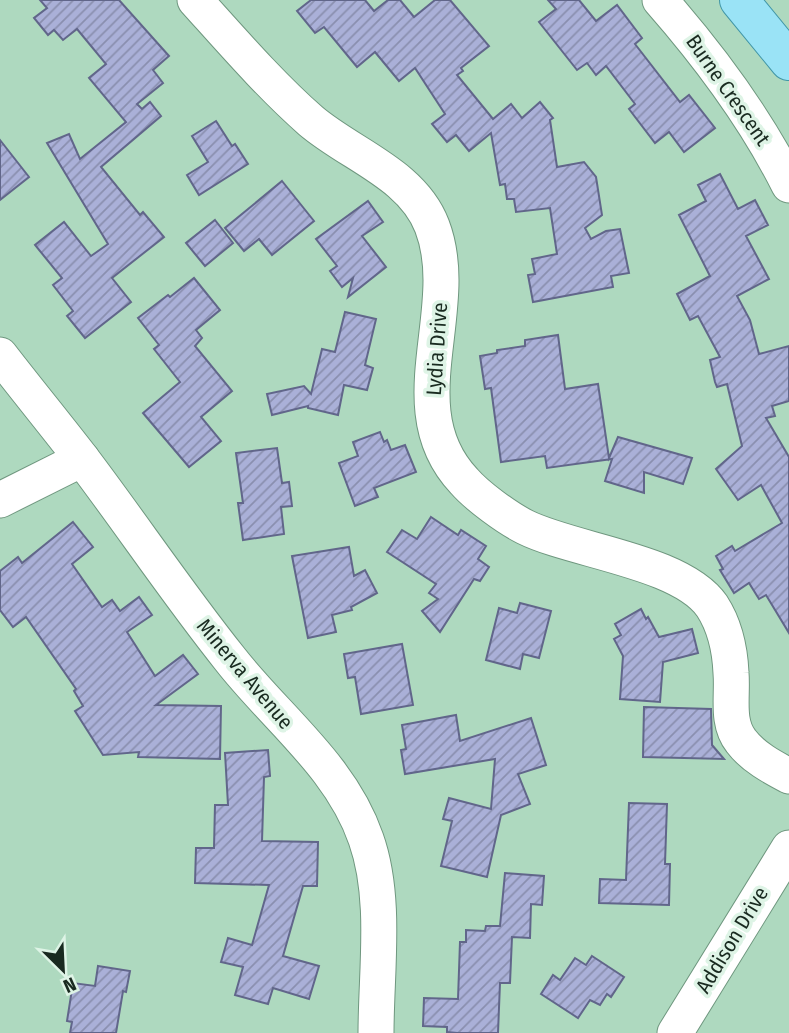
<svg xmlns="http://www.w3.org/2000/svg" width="789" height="1033" viewBox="0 0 789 1033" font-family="'Fira Sans Condensed',sans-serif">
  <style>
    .building { fill: url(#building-hatch); stroke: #61668a; stroke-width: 2 }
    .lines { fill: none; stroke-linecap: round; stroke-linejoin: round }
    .minor-casing { stroke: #6f977f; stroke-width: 37 }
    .major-casing { stroke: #4196a7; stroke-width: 40 }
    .minor { stroke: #fff; stroke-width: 35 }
    .major { stroke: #9ae3f6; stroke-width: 38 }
    .labels { text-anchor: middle; stroke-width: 7; stroke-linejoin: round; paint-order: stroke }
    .street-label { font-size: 21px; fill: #192a20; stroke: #def4e6 }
  </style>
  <defs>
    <pattern id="building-hatch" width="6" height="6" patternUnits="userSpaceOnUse" patternTransform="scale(1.75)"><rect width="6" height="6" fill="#aab0d8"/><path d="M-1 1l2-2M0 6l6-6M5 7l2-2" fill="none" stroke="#8a8faf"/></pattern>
  </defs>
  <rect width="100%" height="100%" fill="#aed9bf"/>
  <!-- building -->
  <g class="building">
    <polygon points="40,0 119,0 169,56 153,70 163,83 137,104 142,109 150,102 161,116 101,167 140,215 143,212 164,237 112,278 131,302 85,338 67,316 73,311 53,285 62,278 35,245 64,222 91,256 108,244 47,143 69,134 80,159 126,122 89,78 106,64 77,29 63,40 54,30 48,35 34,18 47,8"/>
    <polygon points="311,0 365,0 374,11 388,0 400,0 414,17 435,0 450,0 489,46 461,68 463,71 457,75 493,119 511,104 522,118 540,102 553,118 550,120 557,167 584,162 596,177 602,215 585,228 591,239 606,231 620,229 629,273 611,276 613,287 533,302 528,275 535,274 532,259 557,254 550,208 516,212 514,199 507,199 505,184 500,185 491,133 469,151 456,135 447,142 432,124 445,114 415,68 399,81 375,52 357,67 324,27 315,33 297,11"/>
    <polygon points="548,0 579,0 596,21 617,5 642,38 635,44 680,102 689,95 715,128 684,152 669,132 655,143 629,109 635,104 606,66 596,75 587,63 577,70 539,22 556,9"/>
    <polygon points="216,121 232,146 235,144 248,164 199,195 187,175 208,162 192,136"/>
    <polygon points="0,140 29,177 0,200"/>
    <polygon points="720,174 738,209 755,200 768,225 746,236 769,279 737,296 750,320 759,354 789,346 789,401 772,406 775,416 766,418 789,457 789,633 766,595 759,599 749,583 734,593 720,570 723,569 716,556 732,546 735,551 782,523 761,485 738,500 716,469 742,446 727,384 717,387 715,382 710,360 720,357 698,316 690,320 677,294 710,276 679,215 706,201 698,185"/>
    <polygon points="282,181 314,221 272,255 259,239 244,251 225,228"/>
    <polygon points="368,201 383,222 362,236 386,267 348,297 353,278 342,287 330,271 337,266 316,239"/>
    <polygon points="215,220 233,243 205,266 186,243"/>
    <polygon points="194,278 220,310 196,330 202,338 195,346 232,391 201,417 221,441 189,467 143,413 180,382 154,349 159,345 138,318 168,295 170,297"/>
    <polygon points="345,312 376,319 365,365 373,368 367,390 344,385 338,415 308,408 308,406 272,415 267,394 304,386 311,394 322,349 335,352"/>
    <polygon points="558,335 565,389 598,384 609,458 618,437 692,458 683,484 644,472 644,493 605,481 612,459 547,468 545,456 501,462 491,388 485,389 480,356 497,353 497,350 525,346 525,340"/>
    <polygon points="380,432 384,442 387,440 391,450 405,445 416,472 374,488 378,497 355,506 339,463 358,456 353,442"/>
    <polygon points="277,448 282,483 289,482 292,506 281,507 284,534 243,540 238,503 243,503 236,453"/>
    <polygon points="431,517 458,535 461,530 486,546 478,559 489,567 480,581 474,579 440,632 422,611 438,599 429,593 436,584 387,552 402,530 417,539"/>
    <polygon points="73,522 93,547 72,564 102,607 112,600 120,611 139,597 152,615 127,632 155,676 183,655 198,674 156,705 221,706 220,759 138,757 139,752 103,755 75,711 83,706 74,691 76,689 26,617 13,627 0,610 0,571 18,557 22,563"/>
    <polygon points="349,547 354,576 365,570 377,593 351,607 352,610 332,615 336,632 308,638 292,556"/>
    <polygon points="520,603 551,611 539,658 523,654 520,669 486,660 499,608 517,613"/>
    <polygon points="641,609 646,619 648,617 659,637 692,629 698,653 663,662 660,702 620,699 623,656 614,639 621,635 615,624"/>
    <polygon points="402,644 413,705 361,714 355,677 348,678 344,654"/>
    <polygon points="644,707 711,709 712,745 724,759 643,757"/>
    <polygon points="456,715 460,741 531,718 546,765 518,774 530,804 501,815 487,877 441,866 452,821 443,819 449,798 491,809 495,759 405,774 401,750 406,749 402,725"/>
    <polygon points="268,750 270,776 264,777 262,841 318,842 317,886 303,886 283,956 319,966 309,999 273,988 268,1004 235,995 243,967 221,962 228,938 252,945 269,885 195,883 196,848 214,848 215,805 228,805 225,753"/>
    <polygon points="629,803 667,804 665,864 670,864 669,905 599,903 600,879 626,880"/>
    <polygon points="505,873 544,876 542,905 531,904 530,938 512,937 510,983 500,983 498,1033 457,1033 447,1032 447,1027 423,1026 424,998 458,999 460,942 466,942 466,930 485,931 486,926 500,926"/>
    <polygon points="592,956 624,977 611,997 607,994 600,1005 590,1000 578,1018 541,994 553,975 560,980 575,958 586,965"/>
    <polygon points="98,966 130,971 126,992 123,991 116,1033 70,1033 72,1022 67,1021 73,983 95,986"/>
  </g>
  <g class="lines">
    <!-- minor casing -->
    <g class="minor-casing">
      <g id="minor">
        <path d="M195,0C232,41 270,85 311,121C351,155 412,174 432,226C464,309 395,408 464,481C477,496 507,518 525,527C573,551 681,561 712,606C725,626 730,650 731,673C733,696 726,722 741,741C753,757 772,767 789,776"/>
        <path d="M660,0C710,57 755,117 789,185"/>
        <path d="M0,355C27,390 55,424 82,459C132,525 178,594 230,659C276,718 341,766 366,839C387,898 376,971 376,1033"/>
        <polyline points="0,500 82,459"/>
        <polyline points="675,1033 789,848"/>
      </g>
    </g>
    <!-- major casing -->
    <g class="major-casing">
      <polyline id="major" points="739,0 789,61"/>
    </g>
    <!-- minor -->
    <use href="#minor" class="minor"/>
    <!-- major -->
    <use href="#major" class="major"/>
  </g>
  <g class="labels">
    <!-- street labels -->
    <g class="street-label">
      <text transform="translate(728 90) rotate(55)" y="7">Burne Crescent</text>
      <text transform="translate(437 349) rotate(-86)" y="7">Lydia Drive</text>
      <text transform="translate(245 674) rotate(50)" y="7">Minerva Avenue</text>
      <text transform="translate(732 940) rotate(-59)" y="7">Addison Drive</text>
    </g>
  </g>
  <!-- north arrow -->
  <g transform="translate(63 970) rotate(156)" stroke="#def4e6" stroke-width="5" paint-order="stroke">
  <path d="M0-5L12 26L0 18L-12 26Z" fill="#192a20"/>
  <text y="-10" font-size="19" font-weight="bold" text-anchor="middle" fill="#192a20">N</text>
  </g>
</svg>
